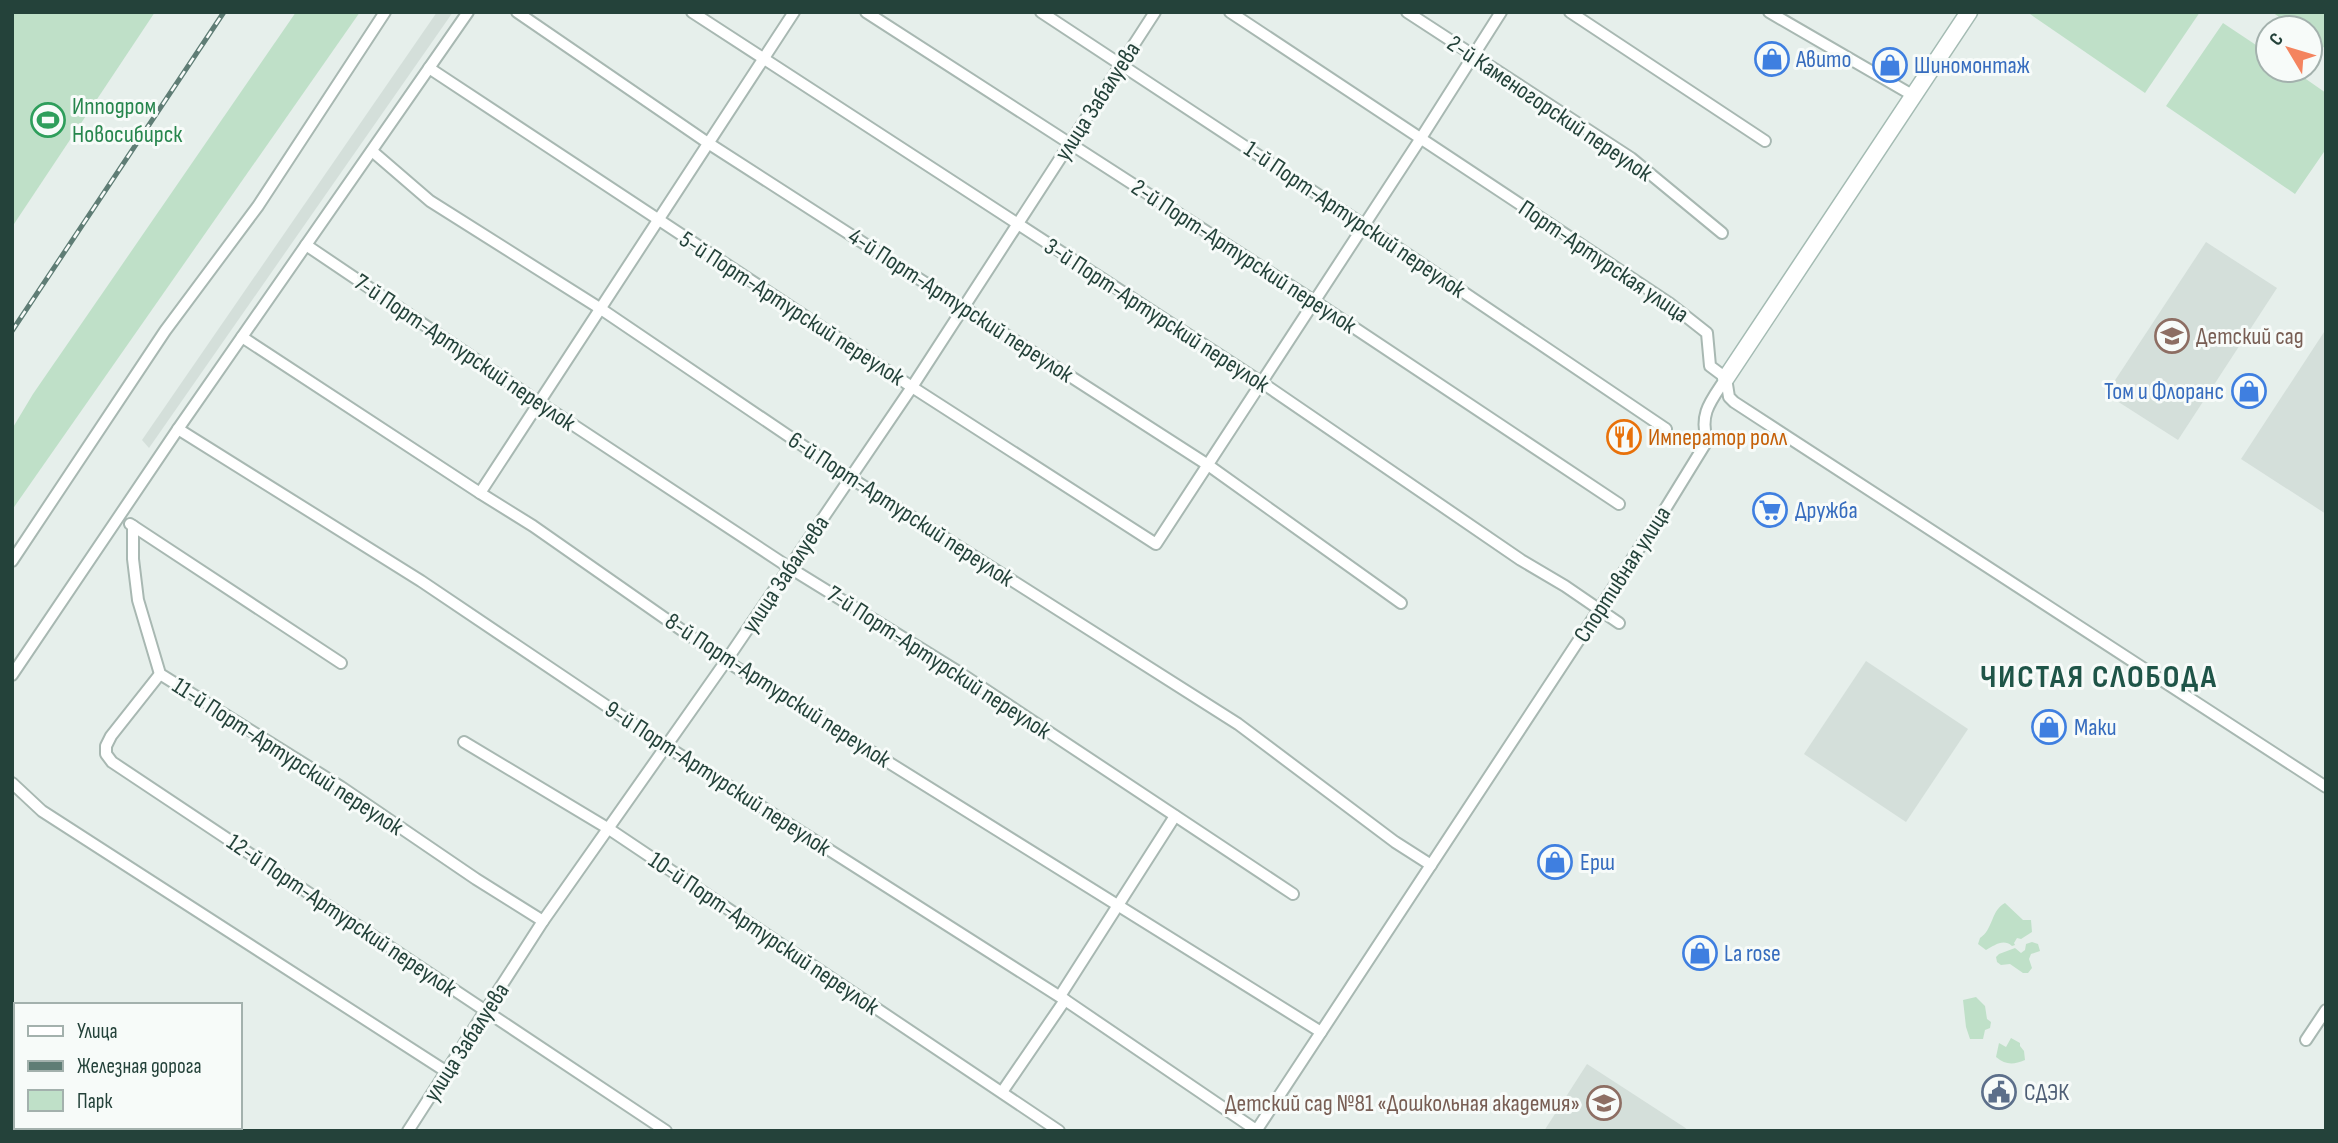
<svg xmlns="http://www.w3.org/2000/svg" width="2338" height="1143" viewBox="0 0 2338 1143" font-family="'Sofia Sans Condensed',sans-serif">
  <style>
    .built { fill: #d4dfda }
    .green { fill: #bfe0c8 }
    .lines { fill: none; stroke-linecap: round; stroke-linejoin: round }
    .street-casing { stroke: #a8b8b2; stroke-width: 14 }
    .secondary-casing { stroke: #a4bbb3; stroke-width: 19 }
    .street { stroke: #fff; stroke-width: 10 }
    .secondary { stroke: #fff; stroke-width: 16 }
    .rail-casing { stroke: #5f7d75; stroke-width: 5 }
    .rail { stroke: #f7fbf9; stroke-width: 2.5; stroke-dasharray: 8; stroke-linecap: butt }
    .labels { text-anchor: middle; stroke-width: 6; stroke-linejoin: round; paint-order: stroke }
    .shop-label { font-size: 24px; fill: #366cbe; stroke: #f7fbf9; text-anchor: start }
    .street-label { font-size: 24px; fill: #24423a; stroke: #f7fbf9 }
    .leisure-label { font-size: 24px; fill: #27864d; stroke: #f7fbf9; text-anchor: start }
    .education-label { font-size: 24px; fill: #785e54; stroke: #f7fbf9; text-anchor: start }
    .food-label { font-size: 24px; fill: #c56008; stroke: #f7fbf9; text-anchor: start }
    .service-label { font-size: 24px; fill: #4e5e75; stroke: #f7fbf9; text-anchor: start }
    .district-label { font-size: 32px; font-weight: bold; letter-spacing: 2px; fill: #1f5548; stroke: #f7fbf9 }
  </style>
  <rect width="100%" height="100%" fill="#e6efeb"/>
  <!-- built -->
  <g class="built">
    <polygon points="437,12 453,12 149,448 142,440"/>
    <polygon points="2206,242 2277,288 2178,440 2106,394"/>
    <polygon points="2326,329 2326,514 2241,459"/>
    <polygon points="1866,661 1968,729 1906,822 1804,754"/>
    <polygon points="1587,1064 1684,1127 1689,1131 1544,1131"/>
  </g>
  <!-- green -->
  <g class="green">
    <polygon points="12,12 155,12 12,227"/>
    <polygon points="296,12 360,12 12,510 12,429 33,394"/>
    <polygon points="2027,12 2200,12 2145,93"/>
    <polygon points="2272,12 2326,12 2326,49 2310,38 2310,28 2295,28"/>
    <polygon points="2223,23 2268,53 2268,70 2293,70 2326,93 2326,149 2295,194 2166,106"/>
    <path d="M2005,903L2023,920H2031L2032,932L2021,939L2017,938L2014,943L2015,945L2012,946C2003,938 1994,946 1986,950L1978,944L1980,938C1993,930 1991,910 2005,903Z"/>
    <polygon points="2032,942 2038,944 2040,951 2031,954 2029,959 2032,968 2028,973 2023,973 2010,964 2001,965 1997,962 1996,957 1999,954 2015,948 2021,953 2025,950 2026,944"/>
    <polygon points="1976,997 1985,1006 1987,1019 1991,1022 1990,1028 1985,1030 1983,1039 1970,1039 1966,1027 1963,1000"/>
    <path d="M2011,1038L2020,1043V1046L2024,1051L2025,1060C2013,1065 2006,1065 1996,1057L1999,1043L2006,1047Z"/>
  </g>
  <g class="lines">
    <!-- street casing -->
    <g class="street-casing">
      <g id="street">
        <polyline points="517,12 708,143 1208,465 1401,603"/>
        <polyline points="692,12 1261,382 1521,560 1565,586 1619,623"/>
        <polyline points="866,12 1314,301 1619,504"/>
        <polyline points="1041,12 1364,225 1666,429"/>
        <polyline points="1230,12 1669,303 1707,333 1710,366 1726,378"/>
        <polyline points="1407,12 1631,158 1722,233"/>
        <polyline points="1570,12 1765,141"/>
        <polyline points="1769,12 1914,96"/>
        <polyline points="429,68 912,387 1156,544 1421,138 1501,12"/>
        <polyline points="372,151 430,201 601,309 849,477 1238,724 1395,842 1431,865"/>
        <polyline points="306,245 540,403 790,568 957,671 1293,894"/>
        <polyline points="242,337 480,493 533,526 726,661 1321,1032"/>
        <polyline points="1726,378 1729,397 1734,402 2326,787"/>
        <polyline points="178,429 421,581 666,746 1065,1000 1256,1130"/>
        <polyline points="480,493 794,12"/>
        <polyline points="130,524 341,663"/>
        <polyline points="133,526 133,559 138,600 160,674 341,787 476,879 543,921"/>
        <polyline points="12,561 165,331 258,206 385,12"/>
        <polyline points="160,674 111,736 106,746 106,754 112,762 666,1131"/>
        <polyline points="12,675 178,429 468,12"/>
        <polyline points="464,742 609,829 1059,1131"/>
        <polyline points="12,783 42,811 447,1072"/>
        <polyline points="1060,996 1175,816"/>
        <polyline points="2306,1040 2326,1010"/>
        <polyline points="1002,1092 1065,1000"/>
        <polyline points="408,1131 543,921 726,661 912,387 1155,12"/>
        <path d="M1256,1131L1667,506L1707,441C1699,413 1711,401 1726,378"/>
      </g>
    </g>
    <!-- secondary casing -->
    <g class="secondary-casing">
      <polyline id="secondary" points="1726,378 1969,12"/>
    </g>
    <!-- street -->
    <use href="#street" class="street"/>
    <!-- secondary -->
    <use href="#secondary" class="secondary"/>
    <!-- rail casing -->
    <g class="rail-casing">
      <polyline id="rail" points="12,331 224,12"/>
    </g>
    <!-- rail -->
    <use href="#rail" class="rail"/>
  </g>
  <!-- icons -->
  <defs>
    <g id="shop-ring" transform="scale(1.75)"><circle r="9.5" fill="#f7fbf9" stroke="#3f7fe0" stroke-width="1.5"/><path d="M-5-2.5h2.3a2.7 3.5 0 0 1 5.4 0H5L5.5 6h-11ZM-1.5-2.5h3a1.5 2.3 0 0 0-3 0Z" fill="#3f7fe0"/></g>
    <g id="stadium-ring" transform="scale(1.75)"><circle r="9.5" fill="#f7fbf9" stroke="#2e9e5b" stroke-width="1.5"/><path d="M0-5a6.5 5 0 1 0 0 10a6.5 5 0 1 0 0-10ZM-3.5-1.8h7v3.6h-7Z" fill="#2e9e5b"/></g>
    <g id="school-ring" transform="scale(1.75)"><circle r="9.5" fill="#f7fbf9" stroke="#8d6e63" stroke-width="1.5"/><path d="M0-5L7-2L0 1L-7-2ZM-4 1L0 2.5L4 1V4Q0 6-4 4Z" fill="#8d6e63"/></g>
    <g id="restaurant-ring" transform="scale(1.75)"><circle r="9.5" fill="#f7fbf9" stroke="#e8710a" stroke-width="1.5"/><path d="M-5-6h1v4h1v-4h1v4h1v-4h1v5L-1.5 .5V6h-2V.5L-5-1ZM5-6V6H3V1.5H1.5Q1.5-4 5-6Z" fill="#e8710a"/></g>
    <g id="supermarket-ring" transform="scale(1.75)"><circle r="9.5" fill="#f7fbf9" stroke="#3f7fe0" stroke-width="1.5"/><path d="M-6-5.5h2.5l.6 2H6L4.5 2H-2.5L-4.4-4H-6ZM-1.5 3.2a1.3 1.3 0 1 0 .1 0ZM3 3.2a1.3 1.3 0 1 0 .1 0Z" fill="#3f7fe0"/></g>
    <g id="civic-ring" transform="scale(1.75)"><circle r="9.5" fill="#f7fbf9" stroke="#5c6f8a" stroke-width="1.5"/><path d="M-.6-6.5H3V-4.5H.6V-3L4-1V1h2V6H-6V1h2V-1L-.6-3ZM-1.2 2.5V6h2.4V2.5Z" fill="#5c6f8a"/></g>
  </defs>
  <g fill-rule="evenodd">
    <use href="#shop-ring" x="1772" y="59"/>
    <use href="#shop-ring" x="1890" y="65"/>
    <use href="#stadium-ring" x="48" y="120"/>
    <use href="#school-ring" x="2172" y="336"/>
    <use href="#shop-ring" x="2249" y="391"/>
    <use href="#restaurant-ring" x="1624" y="437"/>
    <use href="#supermarket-ring" x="1770" y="510"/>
    <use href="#shop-ring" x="2049" y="727"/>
    <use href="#shop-ring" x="1555" y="862"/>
    <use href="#shop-ring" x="1700" y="953"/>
    <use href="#civic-ring" x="1999" y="1092"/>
    <use href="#school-ring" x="1604" y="1103"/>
  </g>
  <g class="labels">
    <!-- shop labels -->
    <g class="shop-label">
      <text x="1796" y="67">Авито</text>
      <text x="1914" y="73">Шиномонтаж</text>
      <text x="2224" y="399" text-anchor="end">Том и Флоранс</text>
      <text x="1795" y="518">Дружба</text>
      <text x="2074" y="735">Маки</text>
      <text x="1580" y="870">Ерш</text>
      <text x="1724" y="961">La rose</text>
    </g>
    <!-- street labels -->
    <g class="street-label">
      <text transform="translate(1097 101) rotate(-57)" y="8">улица Забалуева</text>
      <text transform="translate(1550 108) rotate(34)" y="8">2-й Каменогорский переулок</text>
      <text transform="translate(1355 219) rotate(34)" y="8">1-й Порт-Артурский переулок</text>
      <text transform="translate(1244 256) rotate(33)" y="8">2-й Порт-Артурский переулок</text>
      <text transform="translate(1604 261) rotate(34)" y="8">Порт-Артурская улица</text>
      <text transform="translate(961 305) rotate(33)" y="8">4-й Порт-Артурский переулок</text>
      <text transform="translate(792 308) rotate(33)" y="8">5-й Порт-Артурский переулок</text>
      <text transform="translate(1157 315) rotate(33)" y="8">3-й Порт-Артурский переулок</text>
      <text transform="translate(465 352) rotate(34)" y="8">7-й Порт-Артурский переулок</text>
      <text transform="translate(901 509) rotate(33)" y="8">6-й Порт-Артурский переулок</text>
      <text transform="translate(785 574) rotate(-56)" y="8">улица Забалуева</text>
      <text transform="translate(1622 574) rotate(-57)" y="8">Спортивная улица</text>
      <text transform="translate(939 662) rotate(33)" y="8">7-й Порт-Артурский переулок</text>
      <text transform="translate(778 690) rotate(33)" y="8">8-й Порт-Артурский переулок</text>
      <text transform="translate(288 756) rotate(33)" y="8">11-й Порт-Артурский переулок</text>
      <text transform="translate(718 778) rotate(33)" y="8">9-й Порт-Артурский переулок</text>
      <text transform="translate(342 915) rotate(34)" y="8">12-й Порт-Артурский переулок</text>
      <text transform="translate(764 933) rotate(34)" y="8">10-й Порт-Артурский переулок</text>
      <text transform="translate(466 1042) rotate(-57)" y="8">улица Забалуева</text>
    </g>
    <!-- leisure labels -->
    <g class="leisure-label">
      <text x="72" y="114">Ипподром<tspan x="72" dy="28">Новосибирск</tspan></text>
    </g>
    <!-- education labels -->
    <g class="education-label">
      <text x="2196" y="344">Детский сад</text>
      <text x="1580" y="1111" text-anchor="end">Детский сад №81 «Дошкольная академия»</text>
    </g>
    <!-- food labels -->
    <g class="food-label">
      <text x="1648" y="445">Император ролл</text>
    </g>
    <!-- service labels -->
    <g class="service-label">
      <text x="2024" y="1100">СДЭК</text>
    </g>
    <!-- district labels -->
    <g class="district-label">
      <text x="2099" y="687">ЧИСТАЯ СЛОБОДА</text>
    </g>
  </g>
  <!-- border -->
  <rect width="2338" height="1143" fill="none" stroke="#24423a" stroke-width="28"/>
  <!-- legend -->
  <rect x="14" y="1003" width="228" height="126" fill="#f7fbf9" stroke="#a3b1ad" stroke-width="2"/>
  <rect x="28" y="1026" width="35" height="10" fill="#ffffff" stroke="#a3b1ad" stroke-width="2"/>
  <text x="77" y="1038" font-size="21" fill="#24423a">Улица</text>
  <rect x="28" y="1061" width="35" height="10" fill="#5f7d75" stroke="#a3b1ad" stroke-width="2"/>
  <text x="77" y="1073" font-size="21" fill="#24423a">Железная дорога</text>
  <rect x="28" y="1090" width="35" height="21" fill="#bfe0c8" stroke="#a3b1ad" stroke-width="2"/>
  <text x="77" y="1108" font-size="21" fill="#24423a">Парк</text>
  <!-- north arrow -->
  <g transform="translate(2289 49) rotate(308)"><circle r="33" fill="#f7fbf9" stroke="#a3b1ad" stroke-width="2"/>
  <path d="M0-5L12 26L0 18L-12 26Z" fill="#f4845f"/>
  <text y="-10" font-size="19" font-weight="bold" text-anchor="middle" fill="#24423a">С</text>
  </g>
</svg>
